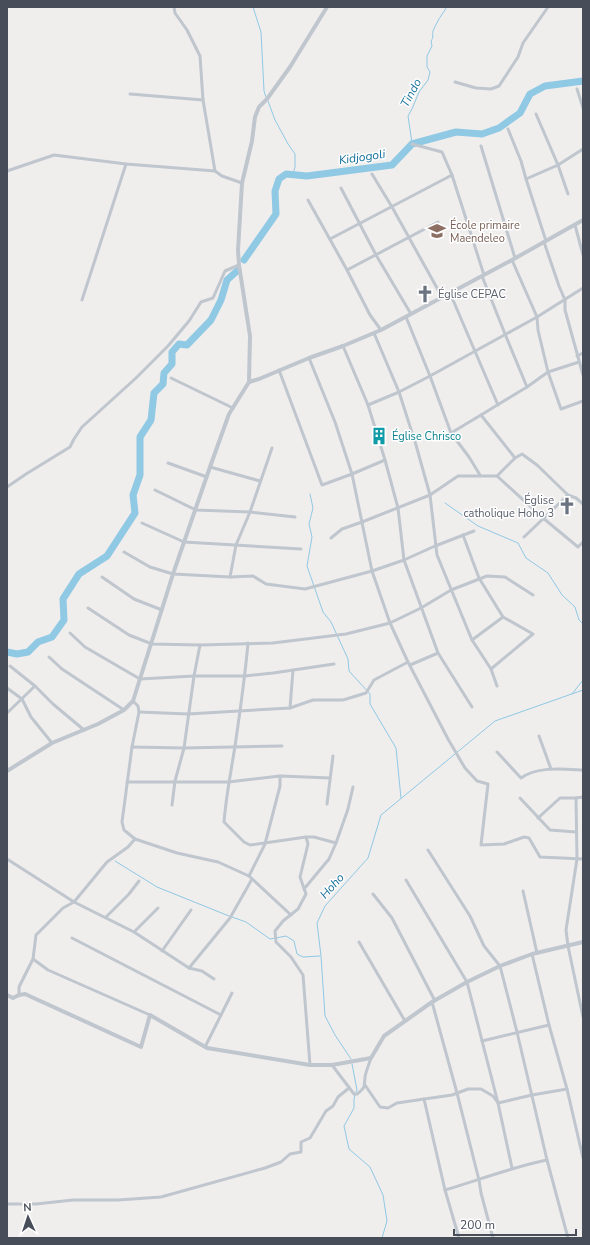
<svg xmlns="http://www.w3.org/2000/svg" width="590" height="1245" viewBox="0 0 590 1245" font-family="'Nunito Sans',sans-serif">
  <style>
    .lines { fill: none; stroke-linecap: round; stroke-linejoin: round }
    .stream { stroke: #8fc9e4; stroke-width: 1 }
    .river { stroke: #8fc9e4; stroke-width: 7 }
    .minor { stroke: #bfc6ce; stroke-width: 3 }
    .tertiary { stroke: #bfc6ce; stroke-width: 4 }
    .labels { text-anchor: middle; stroke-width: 3; stroke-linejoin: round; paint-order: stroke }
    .education-label { font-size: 11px; fill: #785e54; stroke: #fff; text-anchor: start }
    .worship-label { font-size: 11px; fill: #5b616d; stroke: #fff; text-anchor: start }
    .culture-label { font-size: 11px; fill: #0d838f; stroke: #fff; text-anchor: start }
    .water-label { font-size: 12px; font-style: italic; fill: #18719b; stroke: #fff }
  </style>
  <rect width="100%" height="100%" fill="#f0eded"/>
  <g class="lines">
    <!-- stream -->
    <g class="stream">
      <polyline points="253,7 261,32 264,91 266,97"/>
      <polyline points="268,101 275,120 288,144 295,154 295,167 293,174"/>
      <path d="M412,143L408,116L412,109L419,92L428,80L430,72L427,67V56L432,46L431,41C434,37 432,35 433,31C436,23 442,14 447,7"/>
      <polyline points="310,494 313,508 309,524 312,537 307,566 323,612 331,622 348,659 349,671 370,694 370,704 396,748 401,798"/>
      <polyline points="445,503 478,526 518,543 526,558 548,573 562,595 575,607 579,620 583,624"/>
      <polyline points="572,694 583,680"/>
      <polyline points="115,861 157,887 229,916"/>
      <polyline points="232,917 246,922 270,939 286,936 294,941 297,954 303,957 320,956"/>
      <polyline points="351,1059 335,1035 325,1016 321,956 317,923 325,906 368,858 381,815 495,721 583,690"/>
      <polyline points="352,1064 357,1090 356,1092"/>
      <polyline points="355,1095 354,1099 354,1108 344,1126 349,1149 370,1167 383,1195 387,1221 382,1238"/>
    </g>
    <!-- river -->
    <g class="river">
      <polyline points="244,260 276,214 275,191 279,179 286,174 307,176 392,165 412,144 456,132 482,134 499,128 520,113 530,94 545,86 583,81"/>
      <polyline points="7,652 17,654 28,652 38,642 52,637 64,620 63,599 79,574 107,556 135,513 133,495 140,475 140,437 151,420 154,393 163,384 164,373 172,364 172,352 179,344 187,345 211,320 221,300 227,280 237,271"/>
    </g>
    <!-- minor -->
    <g class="minor">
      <polyline points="174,7 175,13 187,30 200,56 203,100 215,171"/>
      <polyline points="455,82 476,88 491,89 499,86 518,57 523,43 548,7"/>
      <polyline points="577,89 583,108"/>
      <polyline points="130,94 203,100"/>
      <polyline points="536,114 558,165 568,194"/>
      <polyline points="508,129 521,161 526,179 546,241"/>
      <polyline points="412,144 442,152 452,175 484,275"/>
      <polyline points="481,146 515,258"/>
      <polyline points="7,171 54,155 126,164 215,171 222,176 242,183"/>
      <polyline points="372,174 392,207 442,297"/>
      <polyline points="526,179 558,165 583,149"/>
      <polyline points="341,188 376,255 411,314"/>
      <polyline points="308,200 347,270 370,315 381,330"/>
      <polyline points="575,225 583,255"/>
      <polyline points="330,239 452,175"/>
      <polyline points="544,242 559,286 565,300 565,310 583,375"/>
      <polyline points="512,260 537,317 538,330 548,372 561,409 583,401"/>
      <polyline points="347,270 438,222"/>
      <polyline points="482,276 505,334 527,387"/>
      <polyline points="450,293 498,405"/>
      <polyline points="82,300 126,164"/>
      <polyline points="406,317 430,376 451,433 469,457 480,475"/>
      <polyline points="374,333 399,392 416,445 430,495 437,555 472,640 491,669 497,686"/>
      <polyline points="343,346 368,405 385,460 398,508 404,560 438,653 472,707"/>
      <polyline points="577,356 583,353"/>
      <polyline points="309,358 335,422 352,474 372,571 390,623 408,662 448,739 465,768 477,781 488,784 481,845 504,844 524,837 529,838 540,857 583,859"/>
      <polyline points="279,370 322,485 352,474 385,460"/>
      <polyline points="171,378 233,408"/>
      <polyline points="368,405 399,392 430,376 537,317 583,288"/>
      <polyline points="481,415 515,458"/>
      <polyline points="451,433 481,415 527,387 548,372 579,362"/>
      <polyline points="168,463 207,477"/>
      <polyline points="210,467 260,481"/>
      <polyline points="497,476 543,518 578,547 583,542"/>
      <polyline points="7,487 26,474 70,447 74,439 82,427 136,378 168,346 189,321 201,302 213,298 225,271 239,265"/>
      <polyline points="155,490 196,510 250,512 295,517"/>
      <polyline points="142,523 184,542 301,549"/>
      <polyline points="463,535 479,578 503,617 533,634 491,669"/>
      <polyline points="524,537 568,495"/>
      <polyline points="331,538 342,529 362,522 430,495 458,476 497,476 515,458 522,454 537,465 568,495 576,498 583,504"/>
      <polyline points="124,552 150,567 173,574 230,577 253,576 266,584 305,589 372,571 404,560 435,546 474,531"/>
      <polyline points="102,577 134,599 162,610"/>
      <polyline points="230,577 236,545 250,512 272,448"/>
      <polyline points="88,608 129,635 152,644 200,645 273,643 346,634 390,623 421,608 451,590 487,576 505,577 533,595"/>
      <polyline points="70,633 85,647 140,679 194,676 245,676 273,673 334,664"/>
      <polyline points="472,640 503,617"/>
      <path d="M248,643C245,677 240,712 235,746C231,772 226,796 224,822L244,842L250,845L306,837L308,844L300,877L306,894L298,909L283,921L275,931L276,942L291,957L303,975L310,1065"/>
      <polyline points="49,657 62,669 124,710"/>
      <polyline points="410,665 438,653"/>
      <polyline points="10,666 35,686 53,704 84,730"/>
      <polyline points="7,688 22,699 31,717 52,743"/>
      <polyline points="133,701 138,706 139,712 132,747 122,822 124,830 135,839 177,853 218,862 249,876 291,915"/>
      <polyline points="290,708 293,670"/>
      <polyline points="139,712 188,714 290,708 313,700 343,700 366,693 374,680 408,662"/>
      <polyline points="7,713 35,686"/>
      <polyline points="539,736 551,769"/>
      <polyline points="132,747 184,748 282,746"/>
      <path d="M497,752L521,778C538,766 563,769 583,770"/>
      <polyline points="127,782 228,782 280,776 330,778"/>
      <polyline points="520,798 550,830 576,832"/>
      <polyline points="576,798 577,859 566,930 568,946 583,1017"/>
      <polyline points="327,804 333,756"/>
      <polyline points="172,805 175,781 184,748 194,676 200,645"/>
      <polyline points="538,818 560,798 576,798 583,797"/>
      <polyline points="306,837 314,837 336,843"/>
      <polyline points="428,850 470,916 484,946 500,966 517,1032 547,1160 568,1238"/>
      <polyline points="7,859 74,902 134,932 189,968 202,971 214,979"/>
      <polyline points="249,876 265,844 280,786 280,776"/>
      <polyline points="406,880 467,982 498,1103 532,1095 567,1089"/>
      <polyline points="304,889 329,859 336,843 348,809 353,787"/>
      <polyline points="523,891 537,953"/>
      <polyline points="373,894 392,918 435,1001"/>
      <polyline points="106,917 129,894 139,881"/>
      <polyline points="134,932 158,908"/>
      <polyline points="72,938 221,1015"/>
      <polyline points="359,942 405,1021"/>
      <polyline points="162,951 191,910"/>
      <polyline points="532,954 549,1025 567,1089 583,1158"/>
      <polyline points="33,959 48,970 150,1015"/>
      <polyline points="189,968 230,918 252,879"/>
      <polyline points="19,995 19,987 33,959 36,935 63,908 74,902 107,862 128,847 135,839"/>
      <polyline points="432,1002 457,1093 479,1180 481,1193 493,1238"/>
      <polyline points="482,1041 549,1025"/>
      <polyline points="205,1047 232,993"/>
      <path d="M332,1065L354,1094H357C366,1087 364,1087 365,1077C366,1071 369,1064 371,1058"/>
      <polyline points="365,1085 380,1107 388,1108 397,1103 452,1095 468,1089 481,1089 493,1096 498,1103 512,1168"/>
      <polyline points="424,1099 445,1190 459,1238"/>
      <path d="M445,1190C479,1180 512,1167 547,1160"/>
      <polyline points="7,1204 36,1204 73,1200 118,1200 161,1197 265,1168 281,1162 290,1154 301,1152 301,1142 310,1138 326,1111 333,1106 338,1097 349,1088"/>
    </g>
    <!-- tertiary -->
    <g class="tertiary">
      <polyline points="249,382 259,379 309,358 343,346 381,330 512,260 583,220"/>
      <polyline points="7,771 52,743 98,724 124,710 133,701 173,574 210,467 229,414 249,382 250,336 239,265 238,250 242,183 252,141 255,117 259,107 267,99 290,67 327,7"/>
      <polyline points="7,995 13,998 19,995 25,994 141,1047 150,1015 207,1048 310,1065 332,1065 371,1058 384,1036 432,1002 467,982 500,966 532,954 583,942"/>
    </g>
  </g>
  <!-- icons -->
  <defs>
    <g id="school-bare" transform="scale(1.38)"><path d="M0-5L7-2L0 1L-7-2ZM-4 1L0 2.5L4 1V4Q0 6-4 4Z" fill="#8d6e63" stroke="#fff" stroke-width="2.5" paint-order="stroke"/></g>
    <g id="church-bare" transform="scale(1.38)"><path d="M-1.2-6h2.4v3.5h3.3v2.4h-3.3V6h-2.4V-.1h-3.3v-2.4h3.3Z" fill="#6b7280" stroke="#fff" stroke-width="2.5" paint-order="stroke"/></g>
    <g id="building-bare" transform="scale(1.38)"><path d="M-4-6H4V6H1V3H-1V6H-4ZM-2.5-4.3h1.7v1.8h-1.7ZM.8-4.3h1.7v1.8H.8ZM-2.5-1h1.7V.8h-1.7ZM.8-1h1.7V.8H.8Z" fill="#0f9aa8" stroke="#fff" stroke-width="2.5" paint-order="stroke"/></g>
  </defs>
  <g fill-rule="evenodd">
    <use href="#school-bare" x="437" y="231"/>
    <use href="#church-bare" x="425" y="294"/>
    <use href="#building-bare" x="379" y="436"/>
    <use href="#church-bare" x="567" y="506"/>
  </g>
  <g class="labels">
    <!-- education labels -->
    <g class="education-label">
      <text x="450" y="229">École primaire<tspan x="450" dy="13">Maendeleo</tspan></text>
    </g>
    <!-- worship labels -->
    <g class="worship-label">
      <text x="438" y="298">Église CEPAC</text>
      <text x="554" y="504" text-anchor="end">Église<tspan x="554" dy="13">catholique Hoho 3</tspan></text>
    </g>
    <!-- culture labels -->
    <g class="culture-label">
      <text x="392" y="440">Église Chrisco</text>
    </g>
    <!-- water labels -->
    <g class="water-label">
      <text transform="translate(411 93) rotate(-62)" y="4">Tindo</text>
      <text transform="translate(362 157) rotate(-8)" y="4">Kidjogoli</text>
      <text transform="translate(332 886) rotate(-48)" y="4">Hoho</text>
    </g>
  </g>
  <!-- border -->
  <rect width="590" height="1245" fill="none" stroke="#474e59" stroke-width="16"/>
  <!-- north arrow -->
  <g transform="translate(28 1217) rotate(357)" stroke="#ffffff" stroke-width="3" paint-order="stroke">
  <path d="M0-3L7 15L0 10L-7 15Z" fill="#474e59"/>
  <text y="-6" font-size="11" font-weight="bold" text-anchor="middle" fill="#474e59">N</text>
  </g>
  <!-- scale -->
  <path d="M454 1229v6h122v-6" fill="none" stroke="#474e59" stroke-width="2"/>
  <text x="460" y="1229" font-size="12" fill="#474e59" stroke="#ffffff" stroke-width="3" paint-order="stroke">200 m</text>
</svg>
